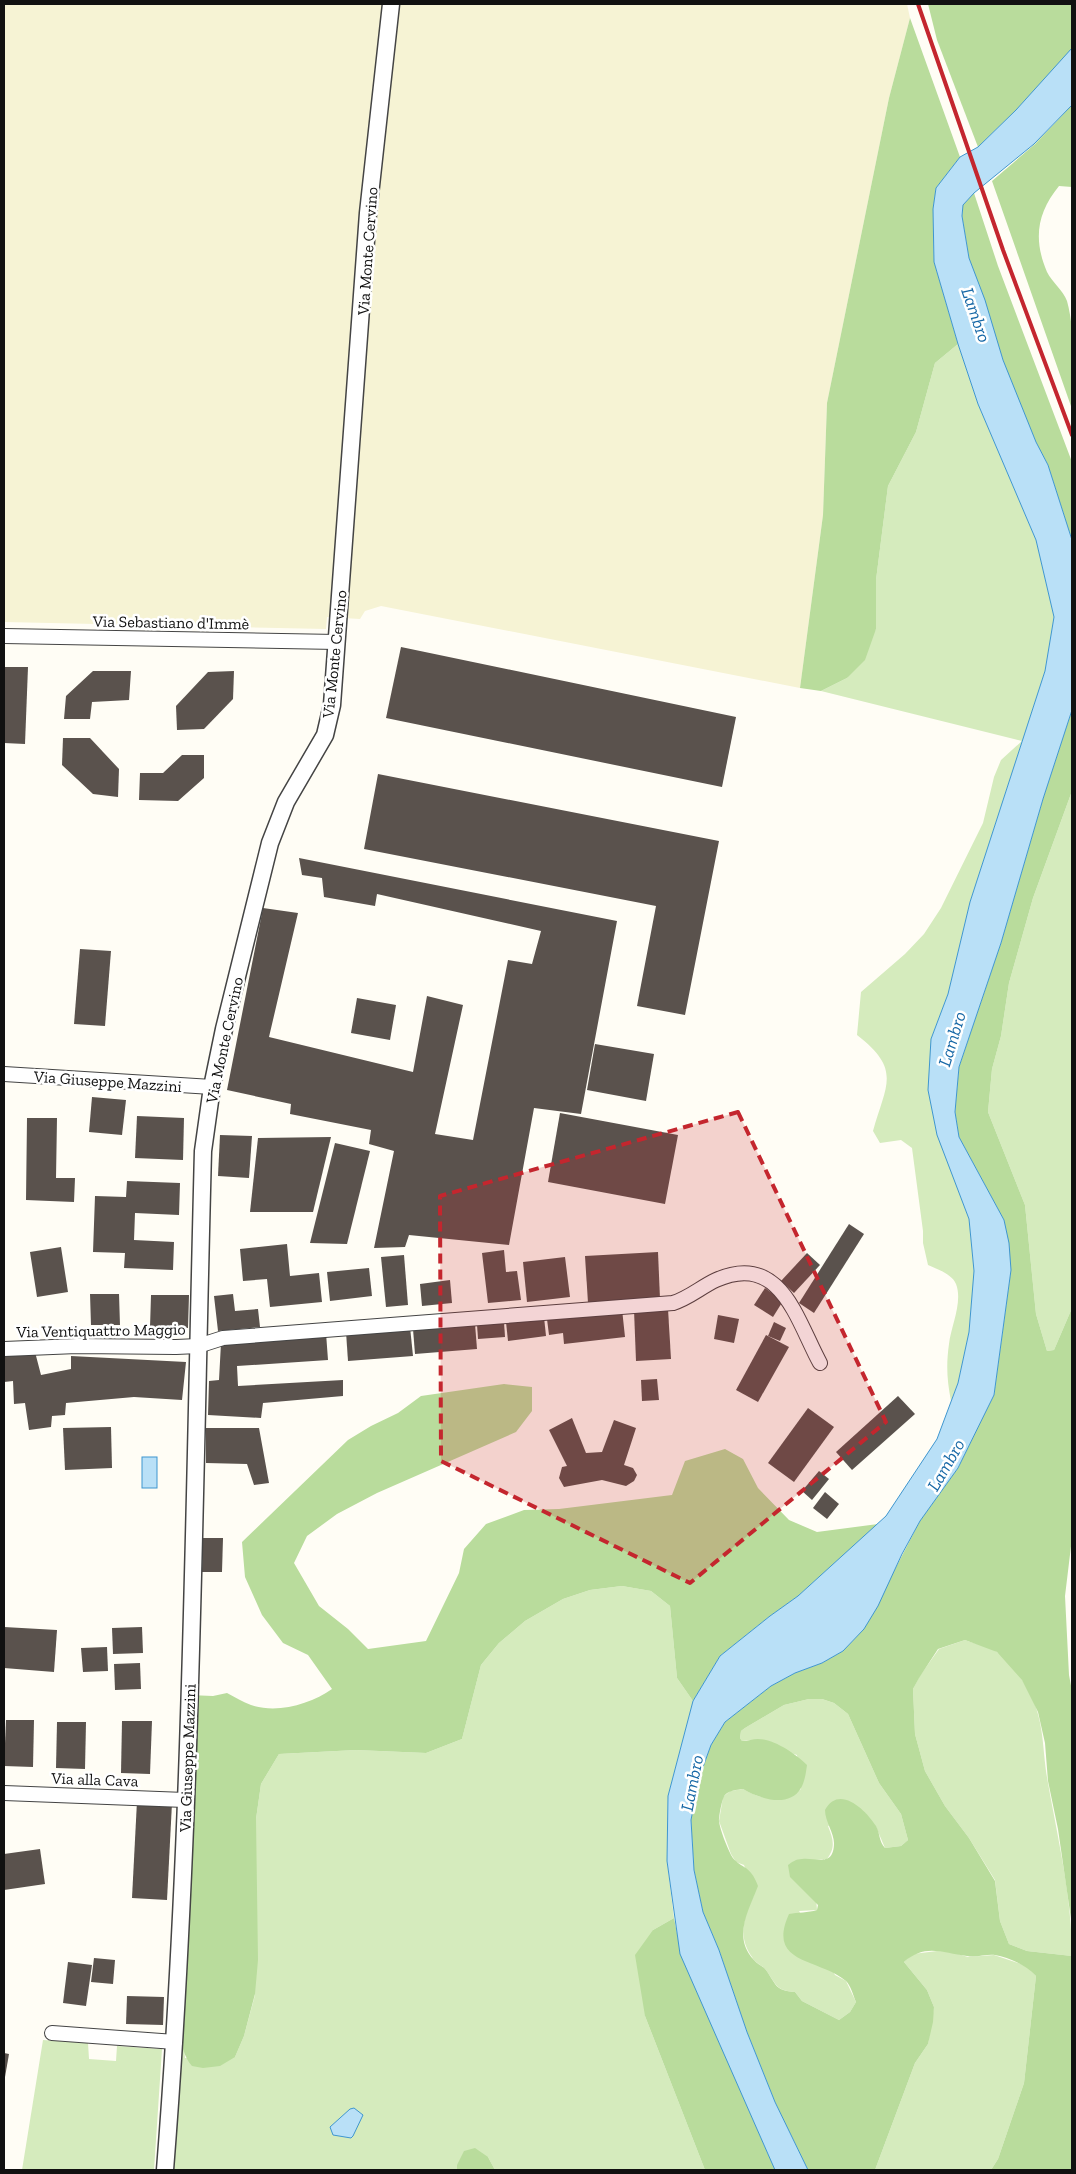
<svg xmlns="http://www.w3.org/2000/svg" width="1076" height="2174" viewBox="0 0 1076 2174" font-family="'Zilla Slab',serif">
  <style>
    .farmland { fill: #f6f3d4 }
    .green { fill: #d5ebbd }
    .forest { fill: #b9dc9c; fill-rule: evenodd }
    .water { fill: #b9e0f7; stroke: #3f96cf }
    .building { fill: #5a524d }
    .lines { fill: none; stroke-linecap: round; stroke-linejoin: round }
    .minor-casing { stroke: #444; stroke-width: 16 }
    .tertiary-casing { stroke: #444; stroke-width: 19 }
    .minor { stroke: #fff; stroke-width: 14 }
    .tertiary { stroke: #fff; stroke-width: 16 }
    .rail { stroke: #c4262e; stroke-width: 4 }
    .marked { fill: #c4262e; fill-opacity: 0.2; stroke: #c4262e; stroke-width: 4; stroke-dasharray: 10 6; stroke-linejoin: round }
    .labels { text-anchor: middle; stroke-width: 5; stroke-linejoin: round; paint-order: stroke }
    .street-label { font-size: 16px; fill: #111; stroke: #fff }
    .water-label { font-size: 18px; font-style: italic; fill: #1768a6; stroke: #fff }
  </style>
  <rect width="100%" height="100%" fill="#fffdf5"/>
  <!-- farmland -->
  <polygon class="farmland" points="4,4 907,4 910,18 889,98 827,403 823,515 800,688 381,606 365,611 360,619 327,617 326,629 4,622"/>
  <!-- green -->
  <g class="green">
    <path d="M958,344L978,404L1036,540L1054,617L1045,671L970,902L948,994L931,1039L955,1181L969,1219L974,1272L969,1332L958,1383L951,1401C947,1381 946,1365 949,1344C951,1326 963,1302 956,1284C952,1274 937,1269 928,1265L923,1243V1231L912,1148L901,1140L880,1143L873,1131C886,1084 902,1070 857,1035L861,992L905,954L924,934L941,908L983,823L994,777L1001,760L1022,741L821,691L847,678L876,629V580L888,486L916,432L935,363Z"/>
    <polygon points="1072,791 1072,1308 1054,1350 1047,1351 1036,1314 1025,1205 988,1112 992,1069 1001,1036 1009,983 1033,898"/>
    <polygon points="622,1586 651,1591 670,1606 677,1678 693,1701 668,1796 667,1861 674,1918 653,1930 645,2016 705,2170 495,2170 488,2157 457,2165 457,2170 165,2170 176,2029 184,2047 185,2058 235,2057 244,2036 255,1995 256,1819 261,1784 279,1754 356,1750 426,1753 462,1739 481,1665 499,1643 525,1621 563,1599 590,1590"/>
    <path d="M965,1640C975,1644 989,1646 997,1652C1006,1658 1017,1672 1023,1681C1046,1716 1041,1745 1048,1783C1058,1840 1072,1897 1072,1956L1027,1951L1009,1944L1000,1921L995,1880L969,1838L945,1806L925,1771L915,1734L913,1689L919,1677L939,1649Z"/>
    <path d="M809,1699H822L834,1703L848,1714L879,1783L901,1814L908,1840L901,1846L885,1848L876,1827L865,1813L828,1826C833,1839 836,1847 827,1859L813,1860L817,1910L799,1911L835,1975L846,1981L856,2002L850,2012L839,2020L802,2001L795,1992C776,1991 776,1984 766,1970C762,1965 755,1963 752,1957C737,1936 744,1916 754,1895L744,1865L736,1862L731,1854L719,1821L723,1797L730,1791L743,1789C763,1800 781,1804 801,1789L797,1755L749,1740L742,1741L740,1738L741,1731L745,1728L784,1705Z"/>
    <polygon points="945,1950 968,1957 994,1955 1027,1966 1036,1976 1024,2083 998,2159 991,2170 875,2170 915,2063 928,2044 934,2007 927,1990 904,1962 913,1954"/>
    <polygon points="43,2040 88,2043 89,2059 116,2061 117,2046 162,2049 154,2170 22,2170"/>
  </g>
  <!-- forest -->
  <g class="forest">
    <polygon points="928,4 1072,4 1072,48 1069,53 1016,110 978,147 937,40"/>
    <polygon points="910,18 960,157 936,188 933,209 934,262 958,344 935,363 916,432 888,486 876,580 876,629 865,660 847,678 821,691 800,688 823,515 827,403 889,98"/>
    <path d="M1072,105V187L1059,186C1037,213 1033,239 1047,272C1052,282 1063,290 1067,301C1076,333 1072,375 1072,409L992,181L1035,144Z"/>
    <polygon points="974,193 998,266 1072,462 1072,540 1048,465 1036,442 1009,378 969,258 962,216 963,205"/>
    <path d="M1072,710V791L1033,898L1009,983L1001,1036L992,1069L988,1112L1025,1205L1036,1314L1047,1351L1054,1350L1072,1308V1538L1065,1596L1069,1675L1072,1691V1926L1058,1829L1048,1781L1045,1743L1038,1712L1022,1680L997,1652L965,1640L938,1649L919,1678L913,1689L915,1734L925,1771L945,1806L969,1838L995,1881L1000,1921L1009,1944L1027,1951L1072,1956V2170H991L998,2159L1024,2083L1036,1976C1026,1965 1010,1958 995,1955C986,1954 976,1958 967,1956C943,1953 925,1943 904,1962L927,1990L934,2007L933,2022L928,2044L915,2063L875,2170H808L775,2102L747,2032L719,1950L703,1912L694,1870L691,1820L699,1778L711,1745L725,1722L771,1686L795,1673L822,1663L843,1651L864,1629L920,1521L958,1468L994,1395L1011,1270L1004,1220L959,1137L955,1112L959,1067L1001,943L1043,799ZM809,1699H822L834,1703L848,1714L879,1783L901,1814L908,1840L901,1846L885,1848C879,1842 880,1833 876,1826C866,1810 839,1784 825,1810C825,1821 834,1833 834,1843C834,1868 815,1857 802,1859C796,1859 792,1862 788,1865L790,1877L818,1905L817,1910C808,1913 798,1912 789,1914C766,1965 819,1958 846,1981C851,1986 853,1995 856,2002L850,2012L839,2020L802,2001L795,1992C775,1991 776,1984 766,1970C763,1966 757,1964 754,1960C732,1937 749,1910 758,1886C750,1863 739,1869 731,1855C727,1847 720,1830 719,1821C719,1816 722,1798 725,1795C730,1790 736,1790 743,1789C758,1798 789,1809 801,1788C805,1781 806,1772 807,1765C796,1754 774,1739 758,1739C753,1739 748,1741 742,1741L740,1738L741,1731L745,1728L784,1705Z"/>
    <path d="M504,1384L532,1387V1411L516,1432L377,1493L337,1514L307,1536L294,1563L319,1606L348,1629L368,1649L426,1641L459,1573L464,1549L486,1524L524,1510L559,1509L672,1495L685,1461L725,1449L743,1459L758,1488L789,1520L817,1532L878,1524L798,1596L770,1616L720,1656L693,1701L677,1678L670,1606L651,1591L622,1586L590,1590L563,1599L525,1621L499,1643L481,1665L462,1739L426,1753L356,1750L279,1754L261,1784L256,1819L258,1960L255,1994L244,2036L235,2057L220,2066L203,2068L192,2066C183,2056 182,2042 176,2029L189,1695L213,1696L227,1693C235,1697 243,1702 251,1705C277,1714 311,1704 332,1689L308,1655L283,1643L262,1615L245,1577L242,1542L348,1440L371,1426L398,1413L421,1396Z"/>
    <polygon points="674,1918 681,1954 775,2170 705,2170 645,2016 635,1955 653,1930"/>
    <polygon points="475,2148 488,2157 495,2170 457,2170 457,2165 464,2151"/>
  </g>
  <!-- water -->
  <g class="water">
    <polygon points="1072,48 1072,105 1034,144 974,193 963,205 962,216 969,258 985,300 1003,360 1036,442 1048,465 1072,540 1072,710 1043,799 1001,943 959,1067 955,1112 959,1137 1004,1220 1009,1243 1011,1270 994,1395 958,1468 920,1521 902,1554 878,1606 864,1629 843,1651 822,1663 795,1673 771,1686 725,1722 711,1745 699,1778 691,1820 694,1870 703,1912 719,1950 747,2032 775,2102 808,2170 775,2170 680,1954 667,1861 668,1796 693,1701 720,1656 770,1616 798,1596 886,1516 937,1439 958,1383 969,1332 974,1271 969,1219 937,1135 928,1090 931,1039 948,994 970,902 1045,671 1054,617 1036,540 978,404 958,344 934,262 933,209 936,188 960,157 978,147 1016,110"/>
    <rect x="142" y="1457" width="15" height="31"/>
    <polygon points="354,2108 363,2115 353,2136 351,2138 333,2135 330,2127 350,2109"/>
  </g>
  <!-- building -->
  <g class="building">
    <polygon points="401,647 736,717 722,787 386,718"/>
    <polygon points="4,667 28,667 25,744 4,743"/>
    <polygon points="93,671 131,671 129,700 92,702 90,719 64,719 66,696"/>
    <polygon points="234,671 233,699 204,729 177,730 176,706 208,672"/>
    <polygon points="63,738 90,738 119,769 118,797 93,794 62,765"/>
    <polygon points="182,755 204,755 204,778 178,801 139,800 140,773 163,773"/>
    <polygon points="378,774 719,841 685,1015 637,1006 656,906 364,849"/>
    <polygon points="299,858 617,921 581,1114 534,1108 509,1245 409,1235 405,1247 374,1248 394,1151 369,1144 371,1130 290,1114 291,1104 227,1090 263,908 298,913 269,1037 413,1072 427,996 463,1005 435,1134 473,1140 508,960 532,964 541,931 377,894 375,906 324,897 322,878 302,875"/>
    <polygon points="80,949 111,951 105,1026 74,1024"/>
    <polygon points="357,998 396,1005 390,1040 351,1033"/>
    <polygon points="595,1044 654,1054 646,1101 587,1090"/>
    <polygon points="92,1097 126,1100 122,1135 89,1132"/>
    <polygon points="560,1113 678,1135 665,1204 548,1182"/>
    <polygon points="137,1116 184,1118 183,1160 135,1158"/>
    <polygon points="27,1118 57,1118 56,1178 75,1178 74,1202 26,1200"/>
    <polygon points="220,1135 252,1136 249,1178 218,1176"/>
    <polygon points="331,1137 313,1212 250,1212 258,1138"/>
    <polygon points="335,1143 370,1151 347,1244 310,1243"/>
    <polygon points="127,1181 180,1183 179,1215 135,1213 134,1240 174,1242 173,1270 124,1268 125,1253 93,1252 95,1196 126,1197"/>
    <polygon points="849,1224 864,1234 814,1313 799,1303"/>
    <polygon points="287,1244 290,1276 319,1273 322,1302 270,1307 267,1279 243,1281 240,1249"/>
    <polygon points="61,1247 68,1292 37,1297 30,1252"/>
    <polygon points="504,1250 506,1272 517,1271 521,1300 488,1303 482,1253"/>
    <polygon points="658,1252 660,1299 588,1303 585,1256"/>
    <polygon points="807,1253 820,1265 794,1293 781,1281"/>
    <polygon points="404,1255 408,1305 386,1307 381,1257"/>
    <polygon points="565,1257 570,1297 527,1302 523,1262"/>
    <polygon points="369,1268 372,1296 330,1301 327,1272"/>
    <polygon points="450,1280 452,1303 422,1306 420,1284"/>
    <polygon points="765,1288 783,1301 773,1317 754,1305"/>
    <polygon points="90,1294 119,1294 120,1325 91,1325"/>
    <polygon points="233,1294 235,1311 258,1309 260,1327 218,1331 214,1296"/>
    <polygon points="151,1295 189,1295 188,1328 150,1327"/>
    <polygon points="622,1309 625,1337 564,1344 563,1333 549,1335 547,1319"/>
    <polygon points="668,1309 671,1359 636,1361 634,1310"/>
    <polygon points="718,1315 739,1319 734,1343 714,1339"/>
    <polygon points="544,1317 546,1336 508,1341 506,1322"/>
    <polygon points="504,1322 505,1337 478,1339 477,1324"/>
    <polygon points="774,1322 786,1328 780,1341 768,1336"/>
    <polygon points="475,1324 477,1349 415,1354 413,1329"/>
    <polygon points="410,1327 413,1356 348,1361 346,1332"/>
    <polygon points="326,1333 328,1360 237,1366 238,1386 343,1380 343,1396 263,1403 261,1418 208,1415 209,1381 219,1380 221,1343"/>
    <polygon points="766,1335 789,1347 758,1402 736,1390"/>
    <polygon points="35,1352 41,1375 71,1369 71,1356 186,1362 182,1400 134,1397 66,1403 65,1415 52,1416 51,1427 29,1430 25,1403 14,1404 13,1381 4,1382 4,1356"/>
    <polygon points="657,1379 659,1400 642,1401 641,1380"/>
    <polygon points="898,1396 915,1414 852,1470 836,1452"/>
    <polygon points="808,1408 834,1427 794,1482 768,1463"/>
    <polygon points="572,1418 586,1453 602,1452 614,1420 636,1428 624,1465 633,1468 637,1475 634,1481 626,1486 602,1480 564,1487 559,1478 562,1467 567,1466 549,1430"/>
    <polygon points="111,1427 112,1468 65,1470 63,1428"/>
    <polygon points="206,1428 259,1428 269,1483 254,1485 247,1464 206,1463"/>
    <polygon points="819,1471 829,1479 812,1500 802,1491"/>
    <polygon points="825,1492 839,1504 827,1519 813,1508"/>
    <polygon points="203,1538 223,1538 222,1572 202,1572"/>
    <polygon points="4,1627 57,1630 54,1672 4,1668"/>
    <polygon points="142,1627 143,1653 113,1654 112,1628"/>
    <polygon points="107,1647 108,1671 83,1672 81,1648"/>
    <polygon points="140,1663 141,1689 115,1690 114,1664"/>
    <polygon points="6,1720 34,1720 33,1767 4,1766"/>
    <polygon points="122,1721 152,1721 150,1774 121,1773"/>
    <polygon points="57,1722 86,1722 85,1769 56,1768"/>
    <polygon points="137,1801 172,1803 167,1900 132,1898"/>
    <polygon points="40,1849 45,1884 4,1890 4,1854"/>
    <polygon points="94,1958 115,1960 113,1984 91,1982"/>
    <polygon points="68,1962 92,1965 86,2006 63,2003"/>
    <polygon points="127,1996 164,1997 163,2025 126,2024"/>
    <polygon points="4,2053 9,2054 5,2077 4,2077"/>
  </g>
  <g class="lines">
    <!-- minor casing -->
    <g class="minor-casing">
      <g id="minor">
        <polyline points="4,636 337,642"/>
        <polyline points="4,1074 212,1087"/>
        <path d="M4,1349L77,1346L176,1347L198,1346L223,1338L673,1303C689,1298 701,1287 716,1280C781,1251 797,1321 820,1363"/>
        <polyline points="4,1793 185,1800"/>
        <polyline points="52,2033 175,2042"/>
      </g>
    </g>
    <!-- tertiary casing -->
    <g class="tertiary-casing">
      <path id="tertiary" d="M165,2170C192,1831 194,1491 203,1151L212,1087L224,1029L270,843L286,802L325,735L332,705L368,213L391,4"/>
    </g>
    <!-- minor -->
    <use href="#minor" class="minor"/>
    <!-- tertiary -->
    <use href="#tertiary" class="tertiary"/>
    <!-- rail -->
    <polyline class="rail" points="918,4 1003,250 1072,435"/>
  </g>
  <!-- marked area -->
  <path class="marked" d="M738,1112L886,1422L690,1583L441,1461L440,1196Z"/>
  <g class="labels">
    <!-- street labels -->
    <g class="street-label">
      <text transform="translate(367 251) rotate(-86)" y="6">Via Monte Cervino</text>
      <text transform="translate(171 622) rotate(1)" y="6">Via Sebastiano d'Immè</text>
      <text transform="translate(334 654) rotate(-84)" y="6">Via Monte Cervino</text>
      <text transform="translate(224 1040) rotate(-78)" y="6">Via Monte Cervino</text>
      <text transform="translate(108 1081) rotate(4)" y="6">Via Giuseppe Mazzini</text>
      <text transform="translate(101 1330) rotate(-1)" y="6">Via Ventiquattro Maggio</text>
      <text transform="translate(187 1758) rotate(-88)" y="6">Via Giuseppe Mazzini</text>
      <text transform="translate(95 1779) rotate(2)" y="6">Via alla Cava</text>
    </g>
    <!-- water labels -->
    <g class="water-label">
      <text transform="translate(976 315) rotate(71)" y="6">Lambro</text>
      <text transform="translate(952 1039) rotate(-73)" y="6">Lambro</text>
      <text transform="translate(946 1465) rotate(-60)" y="6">Lambro</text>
      <text transform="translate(692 1783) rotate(-79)" y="6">Lambro</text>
    </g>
  </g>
  <!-- border -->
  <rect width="1076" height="2174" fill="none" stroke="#111111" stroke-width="10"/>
</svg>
